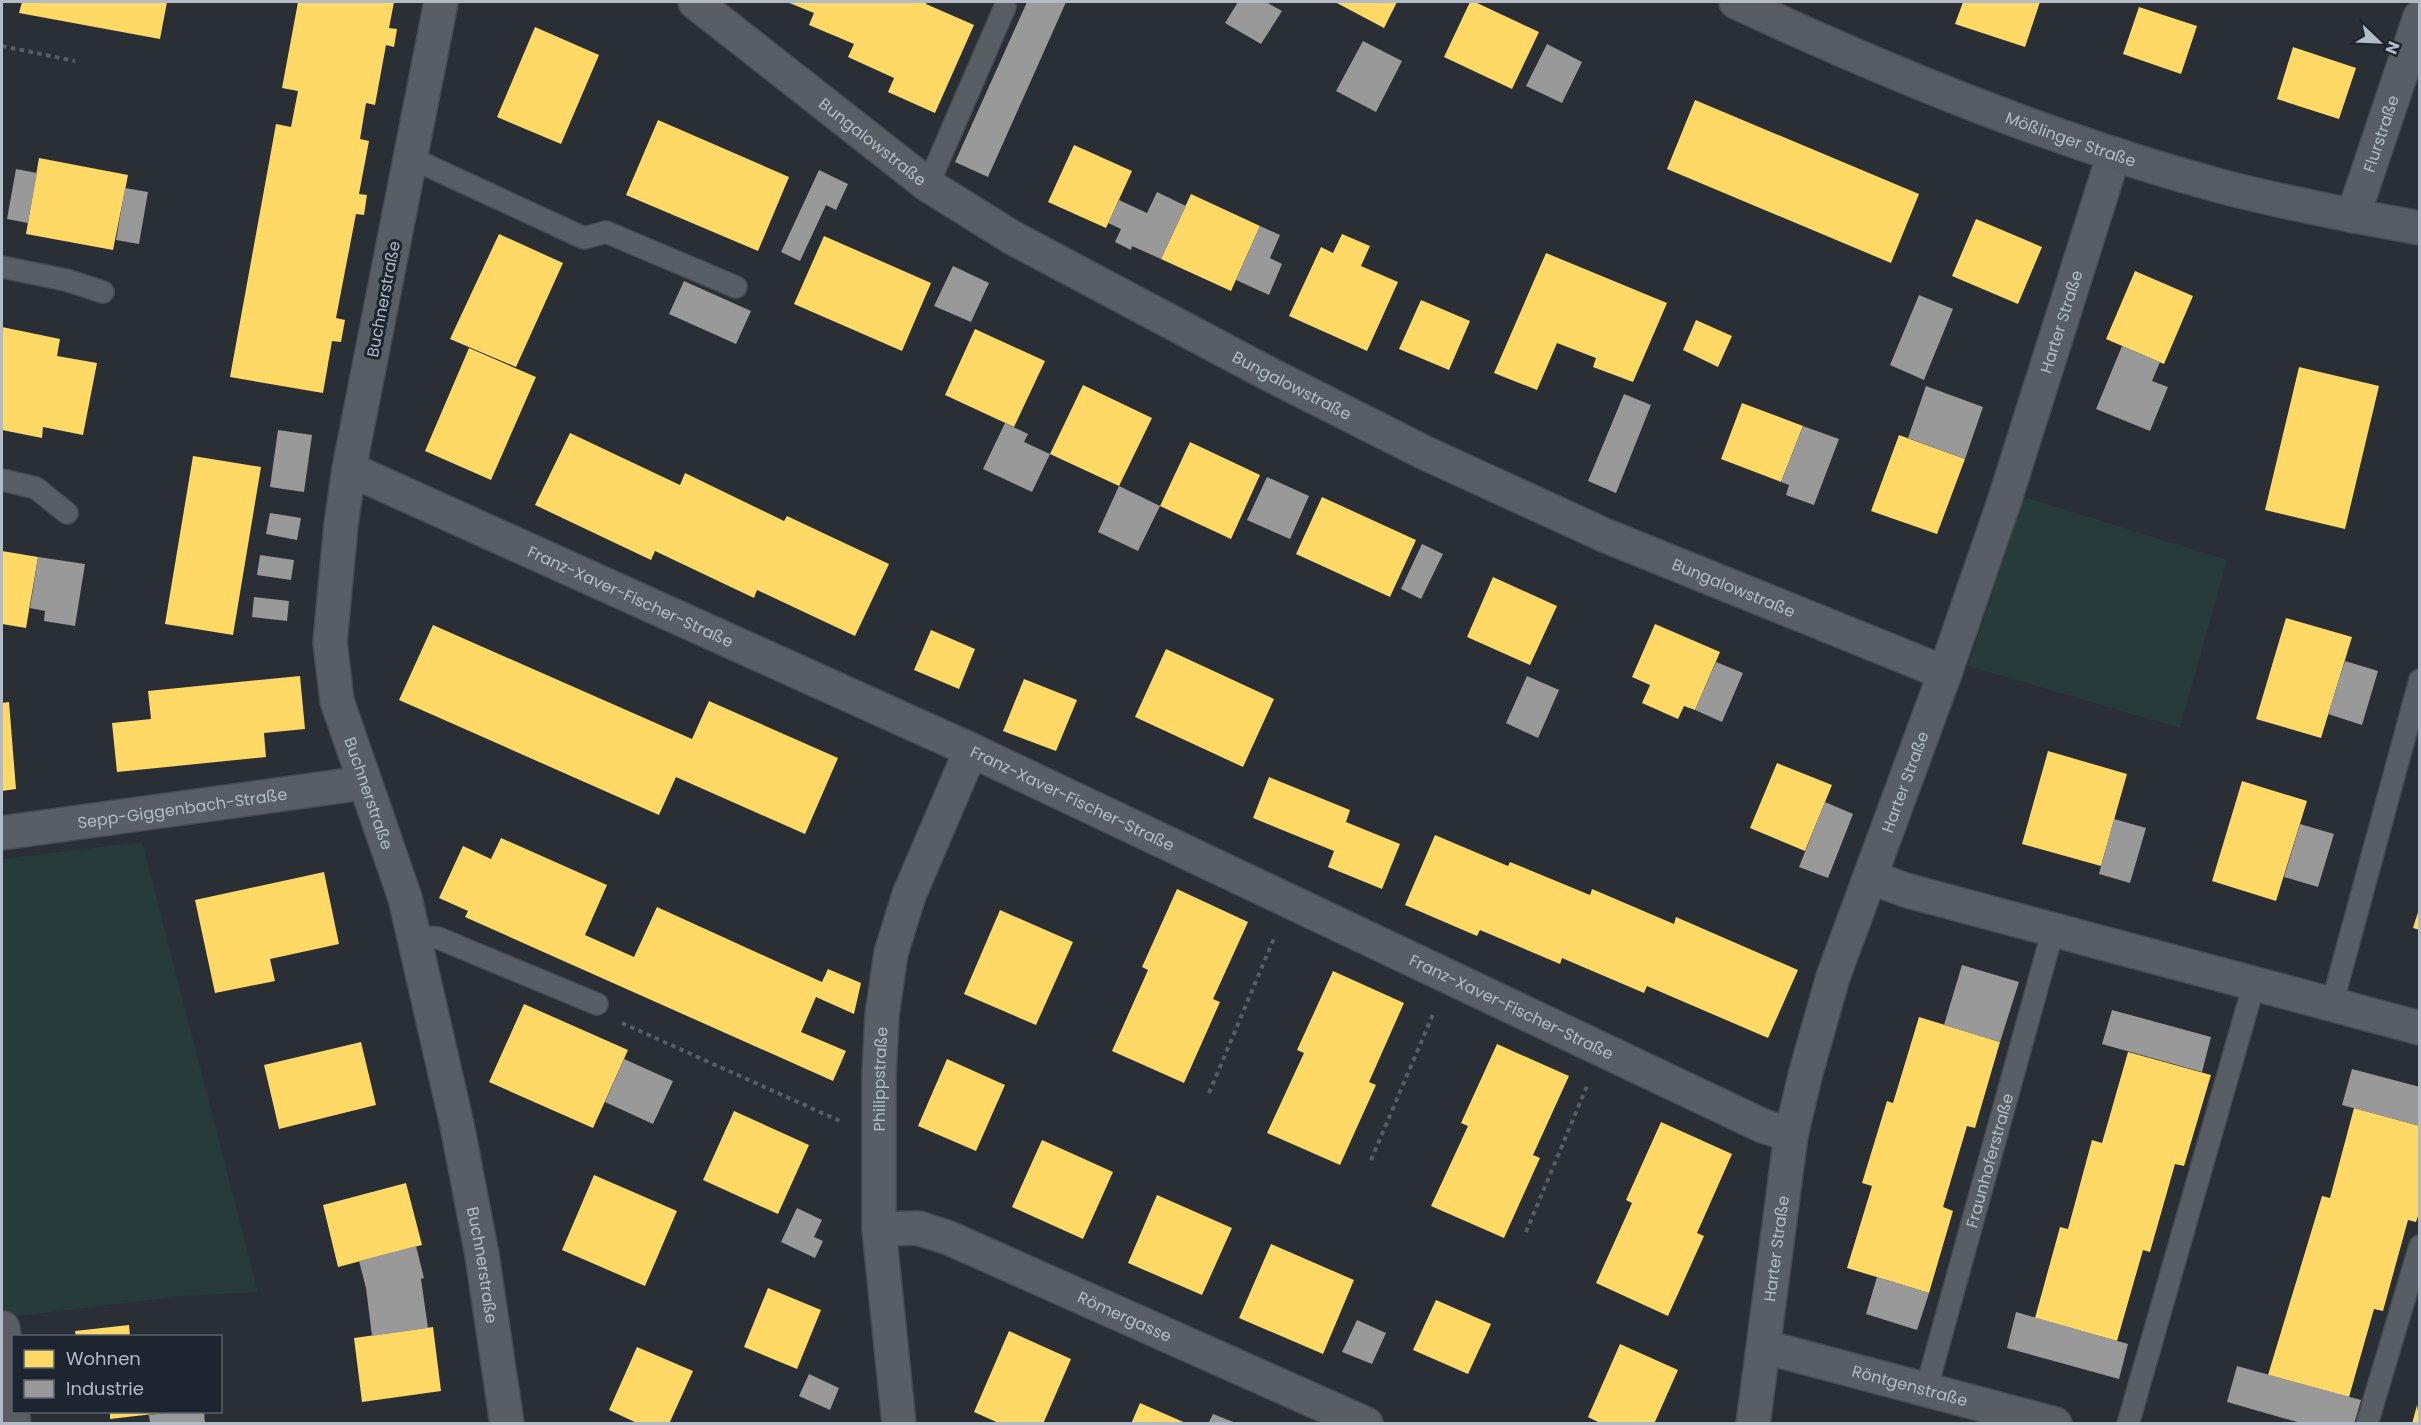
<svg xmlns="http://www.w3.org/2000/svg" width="2421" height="1425" viewBox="0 0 2421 1425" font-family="Poppins,sans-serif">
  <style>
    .green { fill: #273b3b }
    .homes { fill: #ffd966 }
    .industry { fill: #999 }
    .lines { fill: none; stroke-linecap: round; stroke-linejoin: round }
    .lane-casing { stroke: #474b50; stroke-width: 24 }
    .street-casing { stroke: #474b50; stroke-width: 36 }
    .secondary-casing { stroke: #474b50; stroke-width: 36 }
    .path { stroke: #575d61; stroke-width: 4; stroke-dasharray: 4.5 4.5; stroke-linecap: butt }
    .lane { stroke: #595e64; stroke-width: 21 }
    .street { stroke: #595e64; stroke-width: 33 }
    .secondary { stroke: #575c62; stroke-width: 33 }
    .labels { text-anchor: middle; stroke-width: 6; stroke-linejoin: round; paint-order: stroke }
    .street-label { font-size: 16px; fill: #b3bcc6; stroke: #1d2630 }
  </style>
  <rect width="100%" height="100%" fill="#292f35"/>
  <!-- green -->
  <g class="green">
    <polygon points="2024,497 2227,560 2180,728 1968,666"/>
    <polygon points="142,842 258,1292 182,1296 2,1318 2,859"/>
  </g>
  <!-- homes -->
  <g class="homes">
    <polygon points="22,2 167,2 160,39 19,13"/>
    <polygon points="298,2 394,2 389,28 397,29 394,47 386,45 375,105 366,103 360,139 369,141 359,194 367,195 364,215 356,214 336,318 345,320 341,342 332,341 323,393 230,377 276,124 291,127 298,91 282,88"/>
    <polygon points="787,2 927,2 926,4 974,25 935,113 888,92 894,78 848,57 854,44 809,25 814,13"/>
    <polygon points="1335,2 1397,2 1384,28"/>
    <polygon points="1470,2 1475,2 1539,32 1512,89 1444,57"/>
    <polygon points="1963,2 2040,2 2025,47 1955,24"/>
    <polygon points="2139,7 2197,26 2181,74 2123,54"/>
    <polygon points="535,27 599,55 561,144 497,117"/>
    <polygon points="2293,47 2356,68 2339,119 2277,99"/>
    <polygon points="1695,100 1919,194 1891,263 1667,169"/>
    <polygon points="658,120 789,177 758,251 626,195"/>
    <polygon points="1074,145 1132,171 1106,228 1048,202"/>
    <polygon points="39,158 128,175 113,250 26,234"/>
    <polygon points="1191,194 1260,226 1231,291 1161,259"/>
    <polygon points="1976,219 2042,247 2018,304 1952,276"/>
    <polygon points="499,234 563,263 516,367 450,339"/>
    <polygon points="1342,234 1370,246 1361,266 1398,282 1367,351 1289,316 1321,247 1333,253"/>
    <polygon points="824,236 931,283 902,351 794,304"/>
    <polygon points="1546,253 1667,303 1633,382 1593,367 1596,358 1557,343 1537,390 1494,373"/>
    <polygon points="2135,271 2193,296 2164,364 2106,339"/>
    <polygon points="1421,300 1470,321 1449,370 1399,349"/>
    <polygon points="1696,320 1732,336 1718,367 1683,350"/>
    <polygon points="2,327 60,339 57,356 97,363 83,435 43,427 42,438 2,430"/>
    <polygon points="975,329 1045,361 1014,427 945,395"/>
    <polygon points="469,348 536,377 491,480 425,451"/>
    <polygon points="2299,367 2379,386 2345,529 2265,510"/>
    <polygon points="1083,385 1152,418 1119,486 1050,454"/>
    <polygon points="1742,403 1803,426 1781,482 1721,459"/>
    <polygon points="570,433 680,485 685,473 784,521 787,516 889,564 855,636 757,590 754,598 655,551 651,560 535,505"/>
    <polygon points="1899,435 1965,459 1937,534 1871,511"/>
    <polygon points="1190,442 1260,475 1231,539 1160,506"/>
    <polygon points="193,456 261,467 233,635 165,624"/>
    <polygon points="1322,497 1416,540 1390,597 1296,554"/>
    <polygon points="2,551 38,557 26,628 2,624"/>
    <polygon points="1493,577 1557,606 1530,665 1467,637"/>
    <polygon points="2286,618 2352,637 2321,738 2256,719"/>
    <polygon points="1655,624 1720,652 1695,710 1684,706 1678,719 1642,703 1650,685 1632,677"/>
    <polygon points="433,625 692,739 709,701 838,758 805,834 676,777 659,815 399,700"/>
    <polygon points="931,630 975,649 959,689 914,670"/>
    <polygon points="1166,649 1274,699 1243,767 1135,717"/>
    <polygon points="300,676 305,729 264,733 266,757 117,772 112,723 151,719 148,691"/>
    <polygon points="1024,679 1077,700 1056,751 1003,731"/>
    <polygon points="9,702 16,789 2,791 2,703"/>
    <polygon points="2048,751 2127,774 2101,866 2022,844"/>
    <polygon points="1777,763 1832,785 1805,851 1750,828"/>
    <polygon points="1269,777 1350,810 1346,822 1400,844 1382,889 1328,867 1334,851 1253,818"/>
    <polygon points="2242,781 2307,801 2276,901 2212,881"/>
    <polygon points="1435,835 1508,866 1510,862 1590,895 1592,889 1674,924 1676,917 1798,970 1768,1038 1647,986 1644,993 1562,958 1560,964 1480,930 1477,936 1405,905"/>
    <polygon points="501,838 607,885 585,935 634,957 657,907 822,982 828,969 861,983 854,1014 816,997 801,1032 846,1051 833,1081 465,917 468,911 439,898 463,846 491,859"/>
    <polygon points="324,872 339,944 270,959 275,981 215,993 195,900"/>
    <polygon points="1177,889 1248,922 1213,999 1220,1002 1184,1083 1112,1051 1148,970 1142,967"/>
    <polygon points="2419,909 2420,909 2420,930 2413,928"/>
    <polygon points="1000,910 1073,942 1036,1025 964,994"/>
    <polygon points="1333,971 1404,1003 1369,1082 1376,1085 1340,1165 1267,1133 1304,1053 1297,1050"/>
    <polygon points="524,1004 628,1050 593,1128 489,1082"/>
    <polygon points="1919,1017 2000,1042 1975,1128 1967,1126 1943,1207 1953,1211 1929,1293 1847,1268 1872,1186 1862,1183 1887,1101 1893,1103"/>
    <polygon points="361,1042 376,1105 279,1129 264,1065"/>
    <polygon points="1497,1044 1569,1076 1533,1155 1540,1158 1504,1238 1431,1206 1468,1126 1461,1123"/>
    <polygon points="2128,1052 2211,1075 2184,1166 2175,1164 2150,1252 2143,1250 2117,1341 2035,1318 2060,1227 2068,1229 2092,1140 2102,1143"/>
    <polygon points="947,1059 1005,1085 976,1151 918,1126"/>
    <polygon points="2354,1108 2420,1126 2420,1210 2416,1222 2408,1220 2383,1311 2374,1309 2349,1397 2268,1375 2322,1196 2330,1198"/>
    <polygon points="734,1111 809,1145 778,1214 703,1180"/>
    <polygon points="1661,1122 1732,1154 1697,1233 1704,1236 1668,1316 1596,1283 1632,1203 1626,1200"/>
    <polygon points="1042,1140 1113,1172 1083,1239 1012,1207"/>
    <polygon points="594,1175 677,1211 645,1286 562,1250"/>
    <polygon points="406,1183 422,1245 338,1267 323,1205"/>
    <polygon points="1157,1195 1232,1228 1202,1295 1128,1263"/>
    <polygon points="1271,1244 1354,1280 1323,1354 1239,1318"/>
    <polygon points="768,1288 821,1310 797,1369 744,1347"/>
    <polygon points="1436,1300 1491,1324 1468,1374 1413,1350"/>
    <polygon points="129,1325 130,1336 76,1336 75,1331"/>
    <polygon points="433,1327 441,1391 362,1402 354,1338"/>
    <polygon points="1009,1331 1071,1359 1043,1424 1001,1424 974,1412"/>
    <polygon points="1620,1344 1678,1370 1654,1424 1602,1424 1588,1417"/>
    <polygon points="637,1347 693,1371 669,1424 639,1424 609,1410"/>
    <polygon points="1140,1403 1188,1424 1131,1424"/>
    <polygon points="2417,1405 2420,1424 2412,1424"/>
    <polygon points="110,1412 162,1412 162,1413 110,1419"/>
  </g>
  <!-- industry -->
  <g class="industry">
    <polygon points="1027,2 1066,2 988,177 955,162"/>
    <polygon points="1238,2 1266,2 1282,11 1261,44 1225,23"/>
    <polygon points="1363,41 1402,61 1376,112 1336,91"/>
    <polygon points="1547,44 1582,62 1562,103 1526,86"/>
    <polygon points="16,169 37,173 28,223 7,219"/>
    <polygon points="819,170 848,184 836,210 826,205 800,261 781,252"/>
    <polygon points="125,188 148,192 139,244 116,240"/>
    <polygon points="1157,192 1186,206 1161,259 1132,246 1131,250 1115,242 1121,229 1108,223 1119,200 1147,213"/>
    <polygon points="1260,226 1280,235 1270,258 1282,264 1269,295 1236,280"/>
    <polygon points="953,266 989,283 971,322 934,306"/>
    <polygon points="684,281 751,311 736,344 669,314"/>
    <polygon points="1919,295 1953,309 1924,380 1890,365"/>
    <polygon points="2122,346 2160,362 2152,381 2168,387 2150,431 2096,409"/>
    <polygon points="1926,386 1983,407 1965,459 1908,438"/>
    <polygon points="1624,394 1651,405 1616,493 1588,481"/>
    <polygon points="1005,423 1028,434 1024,442 1050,454 1032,492 983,469"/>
    <polygon points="1803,426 1839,439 1814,505 1786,495 1789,485 1781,482"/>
    <polygon points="278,430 312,435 304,492 270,487"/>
    <polygon points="1267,477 1309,496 1290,539 1247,520"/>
    <polygon points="1119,486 1160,506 1138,551 1098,532"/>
    <polygon points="270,513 301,518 297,540 266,534"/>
    <polygon points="1422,544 1443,554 1421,599 1401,589"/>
    <polygon points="260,555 294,560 291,580 257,575"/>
    <polygon points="38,557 85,564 75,626 44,621 45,611 30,608"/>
    <polygon points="254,597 289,601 287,621 252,617"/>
    <polygon points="2345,661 2378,671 2362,725 2328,714"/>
    <polygon points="1716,662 1743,673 1722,722 1695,710"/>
    <polygon points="1527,676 1559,690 1538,738 1506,723"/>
    <polygon points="1825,802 1853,814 1828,878 1799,867"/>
    <polygon points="2114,819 2146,828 2130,883 2099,874"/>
    <polygon points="2300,824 2334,834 2318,887 2284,877"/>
    <polygon points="1962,965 2019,982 2000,1042 1944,1025"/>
    <polygon points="2112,1010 2211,1037 2202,1072 2102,1044"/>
    <polygon points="624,1059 673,1081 653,1124 605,1102"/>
    <polygon points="2352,1069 2420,1087 2420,1126 2342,1105"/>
    <polygon points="797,1208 822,1220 814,1237 823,1241 815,1258 781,1242"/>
    <polygon points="416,1246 424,1278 421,1279 428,1328 372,1336 366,1288 359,1261"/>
    <polygon points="1877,1277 1929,1293 1917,1330 1866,1314"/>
    <polygon points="2016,1312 2128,1344 2119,1379 2007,1348"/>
    <polygon points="1357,1320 1386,1333 1372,1364 1342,1352"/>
    <polygon points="2237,1366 2361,1400 2354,1424 2304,1424 2227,1402"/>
    <polygon points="809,1374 839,1388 830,1410 799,1396"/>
    <polygon points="174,1412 204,1412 205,1424 150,1424 149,1415"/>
    <polygon points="1213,1414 1236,1423 1236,1424 1208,1424"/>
  </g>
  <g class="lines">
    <!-- lane casing -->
    <g class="lane-casing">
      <g id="lane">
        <polyline points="411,158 584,238 606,232 736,287"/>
        <polyline points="928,185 1005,7"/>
        <polyline points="2,267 66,280 103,292"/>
        <polyline points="2,480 36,488 67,513"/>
        <polyline points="414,936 438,938 597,1004"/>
        <polyline points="2332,1004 2420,680"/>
        <path id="s1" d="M1926,1390L2053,930"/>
        <polyline points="2128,1424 2254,984"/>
        <polyline points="2367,1424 2420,1246"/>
      </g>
    </g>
    <!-- street casing -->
    <g class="street-casing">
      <g id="street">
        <path id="s2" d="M441,2L349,469L341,525L330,642L337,701L405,898L457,1125L482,1255L507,1424"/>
        <path id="s3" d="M695,2L928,185L1013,238L1269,374L1423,452L1604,535L1945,673"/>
        <path id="s4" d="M2353,216L2420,17"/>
        <path id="s5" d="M349,469L971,750L1763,1126L1791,1135"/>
        <path id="s6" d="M2,833L363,783"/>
        <polyline points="1871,877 1905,890 2420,1028"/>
        <path id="s7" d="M879,1229L918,1228L949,1238L1366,1424"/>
        <polyline points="3,1328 14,1424"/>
        <path id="s8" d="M1765,1347L2055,1424"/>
        <path id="s9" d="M899,1424L879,1229V1076L882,1015L891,953L909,895L971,750"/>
        <path id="s10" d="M1753,1424L1791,1135L1806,1072L1833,977L1945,673L2005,499L2114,154"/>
      </g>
    </g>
    <!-- secondary casing -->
    <g class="secondary-casing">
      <g id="secondary">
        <path id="s11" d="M1736,2C1891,74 2054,141 2220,186C2285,203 2353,216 2420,228"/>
      </g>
    </g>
    <!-- path -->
    <g class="path">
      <polyline points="2,46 75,61"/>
      <polyline points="622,1023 840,1121"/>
      <polyline points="1209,1093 1275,936"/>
      <polyline points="1371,1160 1434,1012"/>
      <polyline points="1526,1232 1587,1086"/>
    </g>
    <!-- lane -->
    <use href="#lane" class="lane"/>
    <!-- street -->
    <use href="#street" class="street"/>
    <!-- secondary -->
    <use href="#secondary" class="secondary"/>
  </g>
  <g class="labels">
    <!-- street labels -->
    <g class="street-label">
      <text dy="6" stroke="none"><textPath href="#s4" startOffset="87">Flurstraße</textPath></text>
      <text dy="6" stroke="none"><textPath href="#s11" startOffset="362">Mößlinger Straße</textPath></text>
      <text dy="6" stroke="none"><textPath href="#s3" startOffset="226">Bungalowstraße</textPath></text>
      <text transform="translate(383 299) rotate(-79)" y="6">Buchnerstraße</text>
      <text dy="6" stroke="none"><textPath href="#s10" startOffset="1149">Harter Straße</textPath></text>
      <text dy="6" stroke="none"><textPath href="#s3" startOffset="712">Bungalowstraße</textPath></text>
      <text dy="6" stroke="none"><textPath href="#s3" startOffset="1198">Bungalowstraße</textPath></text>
      <text dy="6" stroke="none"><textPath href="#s5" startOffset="309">Franz-Xaver-Fischer-Straße</textPath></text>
      <text dy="6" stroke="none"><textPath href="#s10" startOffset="663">Harter Straße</textPath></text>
      <text dy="6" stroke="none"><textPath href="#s2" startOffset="807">Buchnerstraße</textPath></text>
      <text dy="6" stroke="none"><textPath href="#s5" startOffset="795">Franz-Xaver-Fischer-Straße</textPath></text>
      <text dy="6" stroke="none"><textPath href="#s6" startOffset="182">Sepp-Giggenbach-Straße</textPath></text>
      <text dy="6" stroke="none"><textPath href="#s5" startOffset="1281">Franz-Xaver-Fischer-Straße</textPath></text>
      <text dy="6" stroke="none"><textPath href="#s9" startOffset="346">Philippstraße</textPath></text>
      <text dy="6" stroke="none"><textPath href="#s1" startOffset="238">Fraunhoferstraße</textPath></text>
      <text dy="6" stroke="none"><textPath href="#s10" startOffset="177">Harter Straße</textPath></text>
      <text dy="6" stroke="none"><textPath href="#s2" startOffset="1293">Buchnerstraße</textPath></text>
      <text dy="6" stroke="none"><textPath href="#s7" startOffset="264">Römergasse</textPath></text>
      <text dy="6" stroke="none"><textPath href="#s8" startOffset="150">Röntgenstraße</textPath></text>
    </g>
  </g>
  <!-- border -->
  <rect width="2421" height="1425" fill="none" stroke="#b3bcc6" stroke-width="6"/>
  <!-- legend -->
  <rect x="12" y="1335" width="210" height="78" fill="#1d2630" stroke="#59626c" stroke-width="1.5"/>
  <rect x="24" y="1350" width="30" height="18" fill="#ffd966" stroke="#59626c" stroke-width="1.5"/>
  <text x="66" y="1365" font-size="18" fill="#b3bcc6">Wohnen</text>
  <rect x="24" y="1380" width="30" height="18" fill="#999999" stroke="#59626c" stroke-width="1.5"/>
  <text x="66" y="1395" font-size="18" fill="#b3bcc6">Industrie</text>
  <!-- north arrow -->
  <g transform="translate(2379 42) rotate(113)" stroke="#1d2630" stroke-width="4.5" paint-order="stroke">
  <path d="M0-4.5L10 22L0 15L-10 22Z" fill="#b3bcc6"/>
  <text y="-9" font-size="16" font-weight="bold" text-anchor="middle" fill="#b3bcc6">N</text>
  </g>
</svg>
